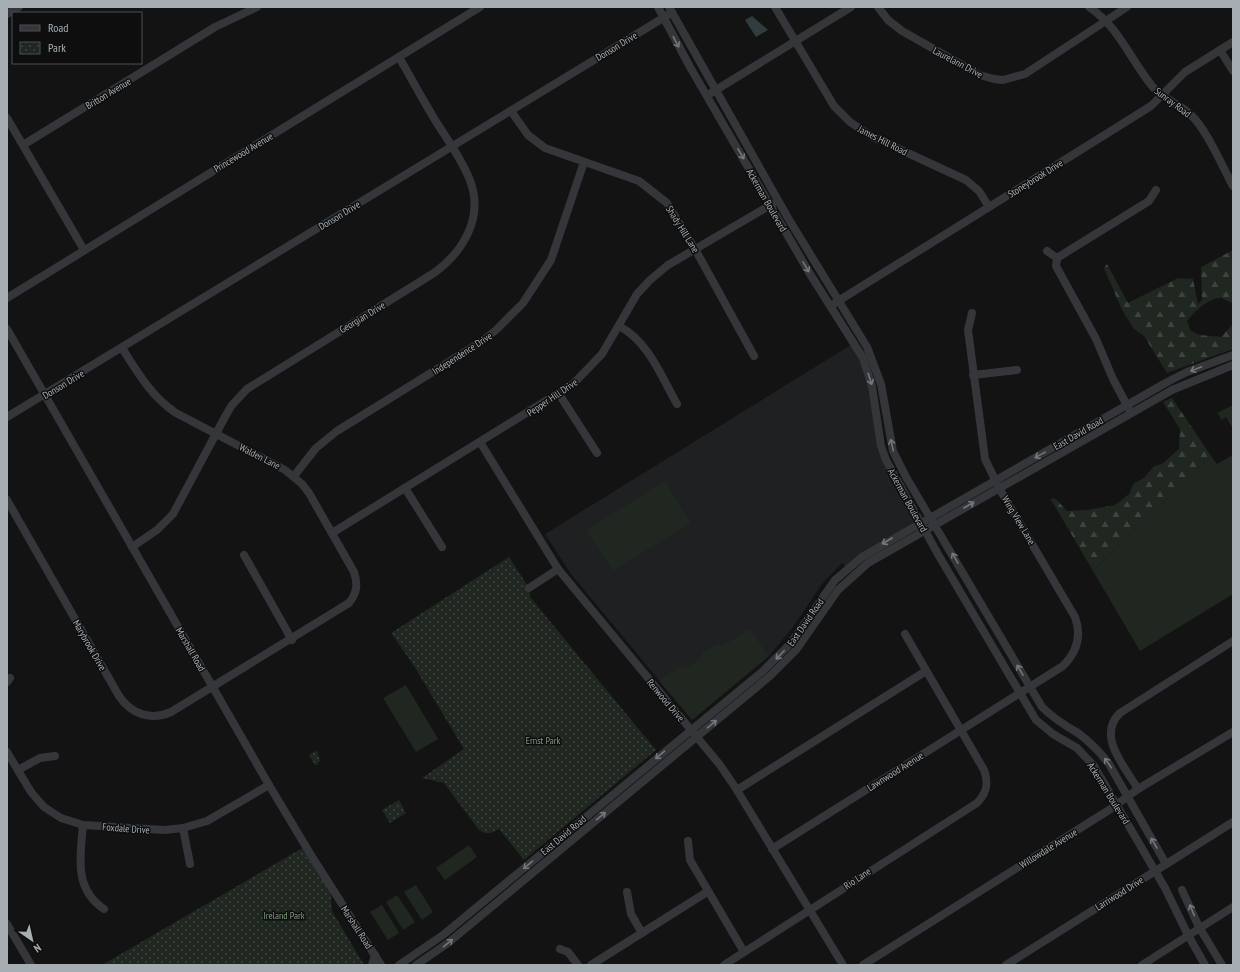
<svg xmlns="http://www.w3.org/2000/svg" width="1240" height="972" viewBox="0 0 1240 972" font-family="'PT Sans Narrow',sans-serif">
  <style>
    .built { fill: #1f2021 }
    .grass { fill: #202620 }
    .forest { fill: url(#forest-firs) }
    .park { fill: url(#park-dots) }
    .water { fill: #303c3e }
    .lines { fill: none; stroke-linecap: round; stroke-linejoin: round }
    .minor { stroke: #343639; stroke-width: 8 }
    .oneway { stroke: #73787c }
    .labels { text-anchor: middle; stroke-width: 3; stroke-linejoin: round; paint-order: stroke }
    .street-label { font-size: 10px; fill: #a6aeb3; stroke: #0e0e0f }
    .park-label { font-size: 10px; fill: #859c7f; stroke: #0e0e0f }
  </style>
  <defs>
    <pattern id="forest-firs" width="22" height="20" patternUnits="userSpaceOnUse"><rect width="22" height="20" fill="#202620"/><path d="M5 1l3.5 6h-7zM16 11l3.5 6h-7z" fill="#3d433e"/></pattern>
    <pattern id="park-dots" width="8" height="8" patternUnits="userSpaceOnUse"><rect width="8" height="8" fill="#202620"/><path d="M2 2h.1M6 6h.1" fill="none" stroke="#3d433e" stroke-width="1.8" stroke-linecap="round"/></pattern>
  </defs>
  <rect width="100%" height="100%" fill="#131314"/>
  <!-- built -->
  <polygon class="built" points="854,343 863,358 881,446 920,522 847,569 842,563 822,584 793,627 769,656 692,720 571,574 545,534"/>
  <!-- grass -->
  <g class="grass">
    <polygon points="1233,405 1233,429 1226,417 1222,420 1217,413"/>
    <polygon points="1233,455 1233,594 1140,651 1093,571 1211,456 1217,464"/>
    <polygon points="665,481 691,523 613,571 586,530"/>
    <polygon points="750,629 769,656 692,720 660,682 662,678 683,665 683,669 701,659 702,653 719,643 720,647"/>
    <polygon points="406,685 438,739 416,752 383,698"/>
    <polygon points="469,845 477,857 445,880 436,868"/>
    <polygon points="416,885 433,912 422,920 404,892"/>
    <polygon points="397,895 415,922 403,930 386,902"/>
    <polygon points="382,905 399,933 388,940 370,912"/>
  </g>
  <!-- forest -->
  <g class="forest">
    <path d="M1233,250V303C1229,302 1225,299 1221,298C1209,297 1193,313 1187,321L1191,331L1200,335L1221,337L1233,324V349L1167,373L1144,336L1134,329L1122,310L1104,268L1107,264L1128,303L1178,278L1193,279L1198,304L1202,300L1201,267Z"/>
    <polygon points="1172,398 1211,456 1093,571 1050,498 1056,499 1067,511 1088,510 1115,505 1129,494 1134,483 1144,478 1154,466 1162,464 1179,449 1180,429 1163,402"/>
  </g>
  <!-- park -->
  <g class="park">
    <path d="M509,557L529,588L530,597L656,750L524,860L499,829C491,834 486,835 479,830L444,783L422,778L464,749L414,666L391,633Z"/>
    <polygon points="315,751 318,752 320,761 317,765 315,765 309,755"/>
    <polygon points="399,800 406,813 390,823 382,810"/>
    <polygon points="306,846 330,886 332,911 364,965 102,965"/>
  </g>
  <!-- water -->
  <polygon class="water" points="752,16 768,30 756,37 745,20"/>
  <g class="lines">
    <!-- minor -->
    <g class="minor">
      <polyline points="658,7 690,67 810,274 863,358 872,386 881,446 886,460 939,556 1036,720 1053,734 1077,748 1094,766 1165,888 1188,935 1205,965"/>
      <path d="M669,7L788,218L867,347L881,384L893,451L906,477L1042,707C1053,718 1064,725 1078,733C1090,742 1100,752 1109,764L1166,864"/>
      <polyline points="775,7 834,106 850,122 871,136 966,180 979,191 989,207"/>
      <polyline points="878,7 888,20 902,31 980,75 994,79 1003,80 1025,74 1127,7"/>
      <path d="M1089,7C1119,27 1130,59 1152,86C1162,99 1179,103 1191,115C1207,130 1222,166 1233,186"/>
      <polyline points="7,14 19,7"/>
      <polyline points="1220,50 1233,71"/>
      <polyline points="711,93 851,7"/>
      <polyline points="511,111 528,135 545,148 639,181 667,203 695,249 754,356"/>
      <polyline points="7,118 84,250"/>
      <polyline points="23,145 215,27 257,7"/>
      <polyline points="1047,251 1057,258"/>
      <polyline points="1057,258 1056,266 1096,339 1113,379 1129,409"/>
      <polyline points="1057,258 1149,201 1156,190"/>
      <polyline points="7,298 480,7"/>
      <polyline points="835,303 1151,106 1185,72 1233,42"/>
      <path d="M619,326C649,342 661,376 677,404"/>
      <polyline points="7,329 269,785 314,860 381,965"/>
      <polyline points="973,375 1017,370"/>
      <polyline points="559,394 597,453"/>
      <polyline points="7,417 668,15"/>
      <polyline points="480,442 558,569 720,765 735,787 843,965"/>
      <polyline points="294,476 316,448 337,431 481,342 496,330 523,303 551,260 584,162"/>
      <polyline points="405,488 442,547"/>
      <path d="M7,500L119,696C131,714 151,721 171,712L349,603C357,593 358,585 354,572L309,493L302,484L285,470L176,413C151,396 138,373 122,348"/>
      <polyline points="332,533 573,384 602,354 637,294 650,280 668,265 774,203"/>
      <path d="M132,547L157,530L173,514L226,415L232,405L247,389L434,273C464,251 485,216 469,178C461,158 447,139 435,120C423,100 411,78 399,57"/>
      <polyline points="244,555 292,640"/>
      <polyline points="529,588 558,569"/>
      <polyline points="7,682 10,678"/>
      <polyline points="7,752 31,792 44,807 61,818 83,825 165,830 183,828 207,821 269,785"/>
      <polyline points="18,770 40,758 55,756"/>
      <path d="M1138,789C1125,767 1096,736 1120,713L1233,641"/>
      <polyline points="737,790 926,671"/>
      <path d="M83,825C80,857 74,889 104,909"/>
      <polyline points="183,828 190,864"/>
      <polyline points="688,841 690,860 744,952"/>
      <path d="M772,849L1063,666C1077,652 1082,636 1075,617L999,488L985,459L968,330L972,313"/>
      <polyline points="1182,890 1199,927 1222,965"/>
      <polyline points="627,892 631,914 642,933"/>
      <polyline points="7,924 31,965"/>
      <polyline points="560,949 568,952 578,965"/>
      <polyline points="372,965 375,955"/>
      <polyline points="399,965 443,935 763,671 790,644 835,580 862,557 1169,381 1187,372 1233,355"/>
      <polyline points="416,965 448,943 770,676 796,650 838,590 868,563 1172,390 1233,365"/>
      <polyline points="591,965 707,892"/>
      <path d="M724,965L977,803C987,793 989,783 984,770L905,634"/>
      <polyline points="863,965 1109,810 1138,789 1233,732"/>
      <polyline points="1006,965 1233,822"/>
      <polyline points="1142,965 1233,907"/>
    </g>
  </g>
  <!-- one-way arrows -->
  <defs><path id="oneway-shaft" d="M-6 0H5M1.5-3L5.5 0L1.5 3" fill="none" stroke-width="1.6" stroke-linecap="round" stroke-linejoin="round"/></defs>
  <g class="oneway">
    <use href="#oneway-shaft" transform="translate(676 42) rotate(62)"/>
    <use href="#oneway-shaft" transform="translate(741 154) rotate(60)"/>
    <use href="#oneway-shaft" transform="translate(806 267) rotate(60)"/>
    <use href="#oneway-shaft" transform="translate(1196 369) rotate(158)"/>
    <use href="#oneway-shaft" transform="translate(870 379) rotate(72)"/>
    <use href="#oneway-shaft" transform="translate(892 445) rotate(-103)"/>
    <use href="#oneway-shaft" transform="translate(1040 455) rotate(151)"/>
    <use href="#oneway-shaft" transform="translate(969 505) rotate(-30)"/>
    <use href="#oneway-shaft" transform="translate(887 541) rotate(150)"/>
    <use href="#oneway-shaft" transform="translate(955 558) rotate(-120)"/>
    <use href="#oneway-shaft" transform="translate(780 655) rotate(134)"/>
    <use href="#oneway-shaft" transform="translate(1020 670) rotate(-120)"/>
    <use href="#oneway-shaft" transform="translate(712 724) rotate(-40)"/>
    <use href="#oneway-shaft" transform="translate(660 755) rotate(140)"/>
    <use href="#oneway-shaft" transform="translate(1108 763) rotate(-125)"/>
    <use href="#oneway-shaft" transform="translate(601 816) rotate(-40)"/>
    <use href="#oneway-shaft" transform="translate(1154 843) rotate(-120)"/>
    <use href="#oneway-shaft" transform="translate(528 865) rotate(140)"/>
    <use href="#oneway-shaft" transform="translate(1192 910) rotate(-112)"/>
    <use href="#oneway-shaft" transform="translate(448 943) rotate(-39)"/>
  </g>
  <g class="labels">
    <!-- street labels -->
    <g class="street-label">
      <text transform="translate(616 46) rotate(-31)" y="4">Donson Drive</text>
      <text transform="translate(958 62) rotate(28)" y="4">Laurelann Drive</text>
      <text transform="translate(108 93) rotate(-31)" y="4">Britton Avenue</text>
      <text transform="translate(1173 102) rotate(37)" y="4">Sunray Road</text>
      <text transform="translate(883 140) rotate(27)" y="4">James Hill Road</text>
      <text transform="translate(243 152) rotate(-31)" y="4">Princewood Avenue</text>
      <text transform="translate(1035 178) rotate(-32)" y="4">Stoneybrook Drive</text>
      <text transform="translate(767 200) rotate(60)" y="4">Ackerman Boulevard</text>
      <text transform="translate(339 215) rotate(-31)" y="4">Donson Drive</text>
      <text transform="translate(683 229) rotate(58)" y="4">Shady Hill Lane</text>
      <text transform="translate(362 317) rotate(-31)" y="4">Georgian Drive</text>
      <text transform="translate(462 353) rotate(-33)" y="4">Independence Drive</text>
      <text transform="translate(63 384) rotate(-31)" y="4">Donson Drive</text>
      <text transform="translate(552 397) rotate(-34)" y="4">Pepper Hill Drive</text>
      <text transform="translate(1078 433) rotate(-30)" y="4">East David Road</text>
      <text transform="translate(260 456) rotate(27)" y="4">Walden Lane</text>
      <text transform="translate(908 500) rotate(61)" y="4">Ackerman Boulevard</text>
      <text transform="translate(1019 520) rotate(59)" y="4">Wing View Lane</text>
      <text transform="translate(805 622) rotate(-55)" y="4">East David Road</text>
      <text transform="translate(90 645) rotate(60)" y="4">Marybrook Drive</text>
      <text transform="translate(191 649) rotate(60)" y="4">Marshall Road</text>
      <text transform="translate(666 700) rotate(50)" y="4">Renwood Drive</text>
      <text transform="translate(895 771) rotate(-32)" y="4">Lawnwood Avenue</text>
      <text transform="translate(1109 793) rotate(58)" y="4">Ackerman Boulevard</text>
      <text transform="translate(126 828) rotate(4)" y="4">Foxdale Drive</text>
      <text transform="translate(563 835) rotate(-40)" y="4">East David Road</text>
      <text transform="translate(1048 848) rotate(-32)" y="4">Willowdale Avenue</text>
      <text transform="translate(857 878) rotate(-34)" y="4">Rio Lane</text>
      <text transform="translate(1119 893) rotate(-32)" y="4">Larriwood Drive</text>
      <text transform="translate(357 927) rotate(57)" y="4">Marshall Road</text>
    </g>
    <!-- park labels -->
    <g class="park-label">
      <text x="543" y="744">Ernst Park</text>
      <text x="284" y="919">Ireland Park</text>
    </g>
  </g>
  <!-- border -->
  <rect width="1240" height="972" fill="none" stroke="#a6aeb3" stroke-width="16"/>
  <!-- legend -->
  <rect x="12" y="12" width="130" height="52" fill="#0e0e0f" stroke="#4b4e51"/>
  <rect x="20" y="25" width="20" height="6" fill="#343639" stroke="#4b4e51"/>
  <text x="48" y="32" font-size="12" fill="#a6aeb3">Road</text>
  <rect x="20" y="42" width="20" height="12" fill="url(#park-dots)" stroke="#4b4e51"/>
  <text x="48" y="52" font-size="12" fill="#a6aeb3">Park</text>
  <!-- north arrow -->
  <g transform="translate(32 940) rotate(146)" stroke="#0e0e0f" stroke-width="3" paint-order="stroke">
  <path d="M0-3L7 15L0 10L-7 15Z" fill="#a6aeb3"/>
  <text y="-6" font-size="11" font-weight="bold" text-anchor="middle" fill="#a6aeb3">N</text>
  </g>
</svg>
